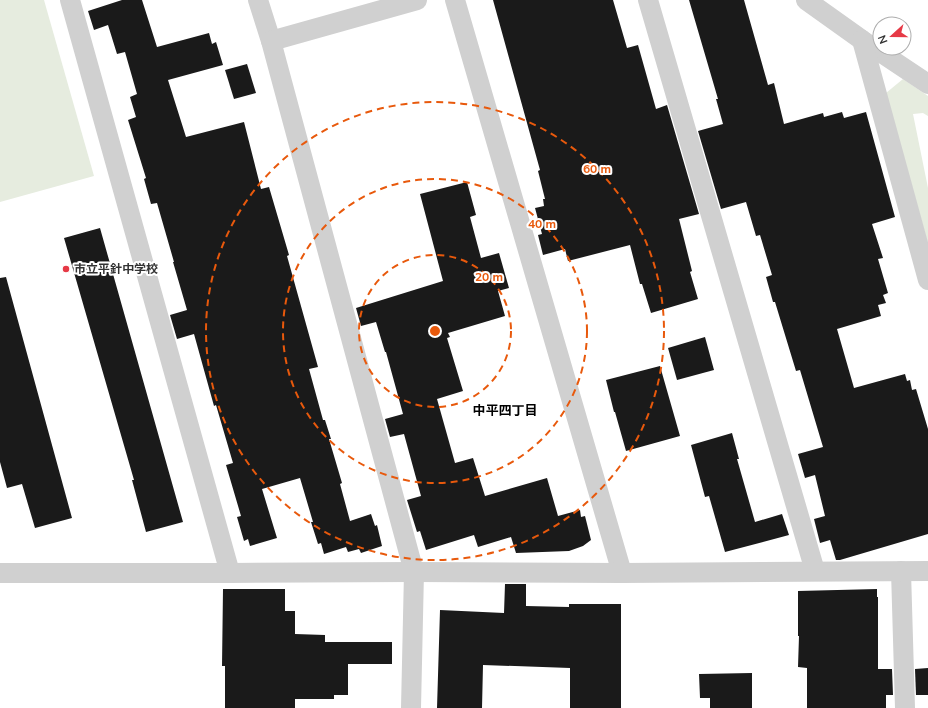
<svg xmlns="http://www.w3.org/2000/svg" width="928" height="708" viewBox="0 0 928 708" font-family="'Nunito Sans','Noto Sans JP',sans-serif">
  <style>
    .green { fill: #e6ecdf }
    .building { fill: #1a1a1a }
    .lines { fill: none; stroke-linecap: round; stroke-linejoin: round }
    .street { stroke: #d0d0d0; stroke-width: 20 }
    .ring { fill: none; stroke: #e8590c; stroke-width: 2; stroke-dasharray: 7 5 }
    .poi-dot { fill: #e63946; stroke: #fff; stroke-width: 1.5 }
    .labels { text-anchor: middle; stroke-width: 4; stroke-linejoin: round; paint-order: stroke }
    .poi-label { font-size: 12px; font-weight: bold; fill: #333; stroke: #fff; text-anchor: start }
    .neighbourhood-label { font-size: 13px; font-weight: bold; fill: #000; stroke: #fff }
    .centre { fill: #e8590c; stroke: #fff; stroke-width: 2 }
    .ring-label { font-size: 12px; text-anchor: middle; font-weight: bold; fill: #e8590c; stroke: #fff; stroke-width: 4; stroke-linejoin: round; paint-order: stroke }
  </style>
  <rect width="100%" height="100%" fill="#fff"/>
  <!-- green -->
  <g class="green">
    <polygon points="0,0 44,0 94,176 0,202"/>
    <polygon points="903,79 928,96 928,116 923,113 913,114 928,188 928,244 886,93"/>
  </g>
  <!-- building -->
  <g class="building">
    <polygon points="122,0 142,0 157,47 209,33 212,44 216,42 223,65 168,80 186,137 244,122 261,189 269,187 289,255 287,256 318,367 309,369 323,420 325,420 331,439 329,439 342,483 340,484 350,521 371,514 375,526 377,525 382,546 361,553 359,549 348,552 346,547 324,554 321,543 318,544 311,522 313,522 300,478 262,489 277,538 250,546 248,539 244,541 237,517 241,516 226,465 233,463 216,405 214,406 194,334 177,339 170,315 187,310 173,262 174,262 157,203 151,204 144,179 146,178 128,120 136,117 130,97 137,94 125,52 117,54 108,25 94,30 88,11"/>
    <polygon points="493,0 613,0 627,48 638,45 656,109 667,105 699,214 679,219 692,271 690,272 698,299 651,313 642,284 640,284 630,245 568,261 565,249 543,255 538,235 542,234 535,208 544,206 543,199 545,199 538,171 540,170"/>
    <polygon points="689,0 744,0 768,85 774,83 784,124 823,113 824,117 842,112 844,118 866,112 895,217 872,224 883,258 878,259 888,293 883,295 886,303 878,305 881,316 837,329 854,388 905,374 907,381 910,380 912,390 916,389 928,429 928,534 840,560 836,560 830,540 820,543 814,519 825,516 815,475 805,478 798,454 823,447 800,370 796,371 775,302 773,302 766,277 772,275 760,235 756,236 746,202 721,209 698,131 723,124 716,99 718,99"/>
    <polygon points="247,64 256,93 234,99 225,70"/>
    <polygon points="467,182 476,215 470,217 481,258 499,253 509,288 498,291 505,316 448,333 450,337 447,338 463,391 437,399 455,463 473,458 485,496 547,478 558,516 580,510 581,517 585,516 591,540 583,546 569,551 516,553 511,537 478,547 474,535 426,550 420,531 417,532 407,500 421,496 404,434 390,437 385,419 403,414 386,352 385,352 376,322 361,326 356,308 443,281 420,194"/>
    <polygon points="100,228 183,522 146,532 132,480 134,480 64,238"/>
    <polygon points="6,277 72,518 35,528 22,484 7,488 0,462 0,278"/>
    <polygon points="705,337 714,370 677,380 668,348"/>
    <polygon points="660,366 680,436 626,451 615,412 614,412 606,380"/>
    <polygon points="732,433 739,459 737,459 755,522 782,514 789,535 725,552 709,496 705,497 691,445"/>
    <polygon points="505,584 526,584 526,606 569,607 569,604 621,604 621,708 570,708 570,668 483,665 482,708 437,708 440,610 504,613"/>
    <polygon points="223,589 285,589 285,611 295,611 295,634 325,635 325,642 392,642 392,664 348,664 348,695 334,695 334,699 295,699 295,708 225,708 225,666 222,666"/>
    <polygon points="877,589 877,597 878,597 878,669 892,669 893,695 886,695 886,708 807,708 807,668 798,667 799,636 798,636 798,591"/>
    <polygon points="928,668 928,695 916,695 915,669"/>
    <polygon points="752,673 752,708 710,708 710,698 700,698 699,674"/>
  </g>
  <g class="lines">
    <!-- street -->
    <g class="street">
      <polyline points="70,0 230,573"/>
      <polyline points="258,0 271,41 414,572 411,708"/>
      <polyline points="455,0 622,573"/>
      <polyline points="648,0 815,571"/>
      <polyline points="806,0 862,40 928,84"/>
      <polyline points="862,40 928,280"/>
      <polyline points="271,41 417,0"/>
      <polyline points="901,571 905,708"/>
      <polyline points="0,573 230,573 414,572 622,573 928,571"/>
    </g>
  </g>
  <!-- distance rings -->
  <g class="ring">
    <circle cx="435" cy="331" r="76"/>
    <circle cx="435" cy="331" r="152"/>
    <circle cx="435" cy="331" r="229"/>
  </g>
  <!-- markers -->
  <circle class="poi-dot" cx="66" cy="269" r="4"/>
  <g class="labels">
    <!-- poi labels -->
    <g class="poi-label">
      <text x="74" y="273">市立平針中学校</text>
    </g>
    <!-- neighbourhood labels -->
    <g class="neighbourhood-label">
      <text x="505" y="415">中平四丁目</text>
    </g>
  </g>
  <circle cx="435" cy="331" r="6" class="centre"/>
  <g class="ring-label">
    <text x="597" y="173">60 m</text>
    <text x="542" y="228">40 m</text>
    <text x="489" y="281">20 m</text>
  </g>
  <!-- north arrow -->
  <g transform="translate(892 36) rotate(249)"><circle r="19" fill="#ffffff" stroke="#adadad"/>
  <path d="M0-3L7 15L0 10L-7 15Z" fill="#e63946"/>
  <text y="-6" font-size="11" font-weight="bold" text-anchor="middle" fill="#333333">N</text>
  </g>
</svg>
